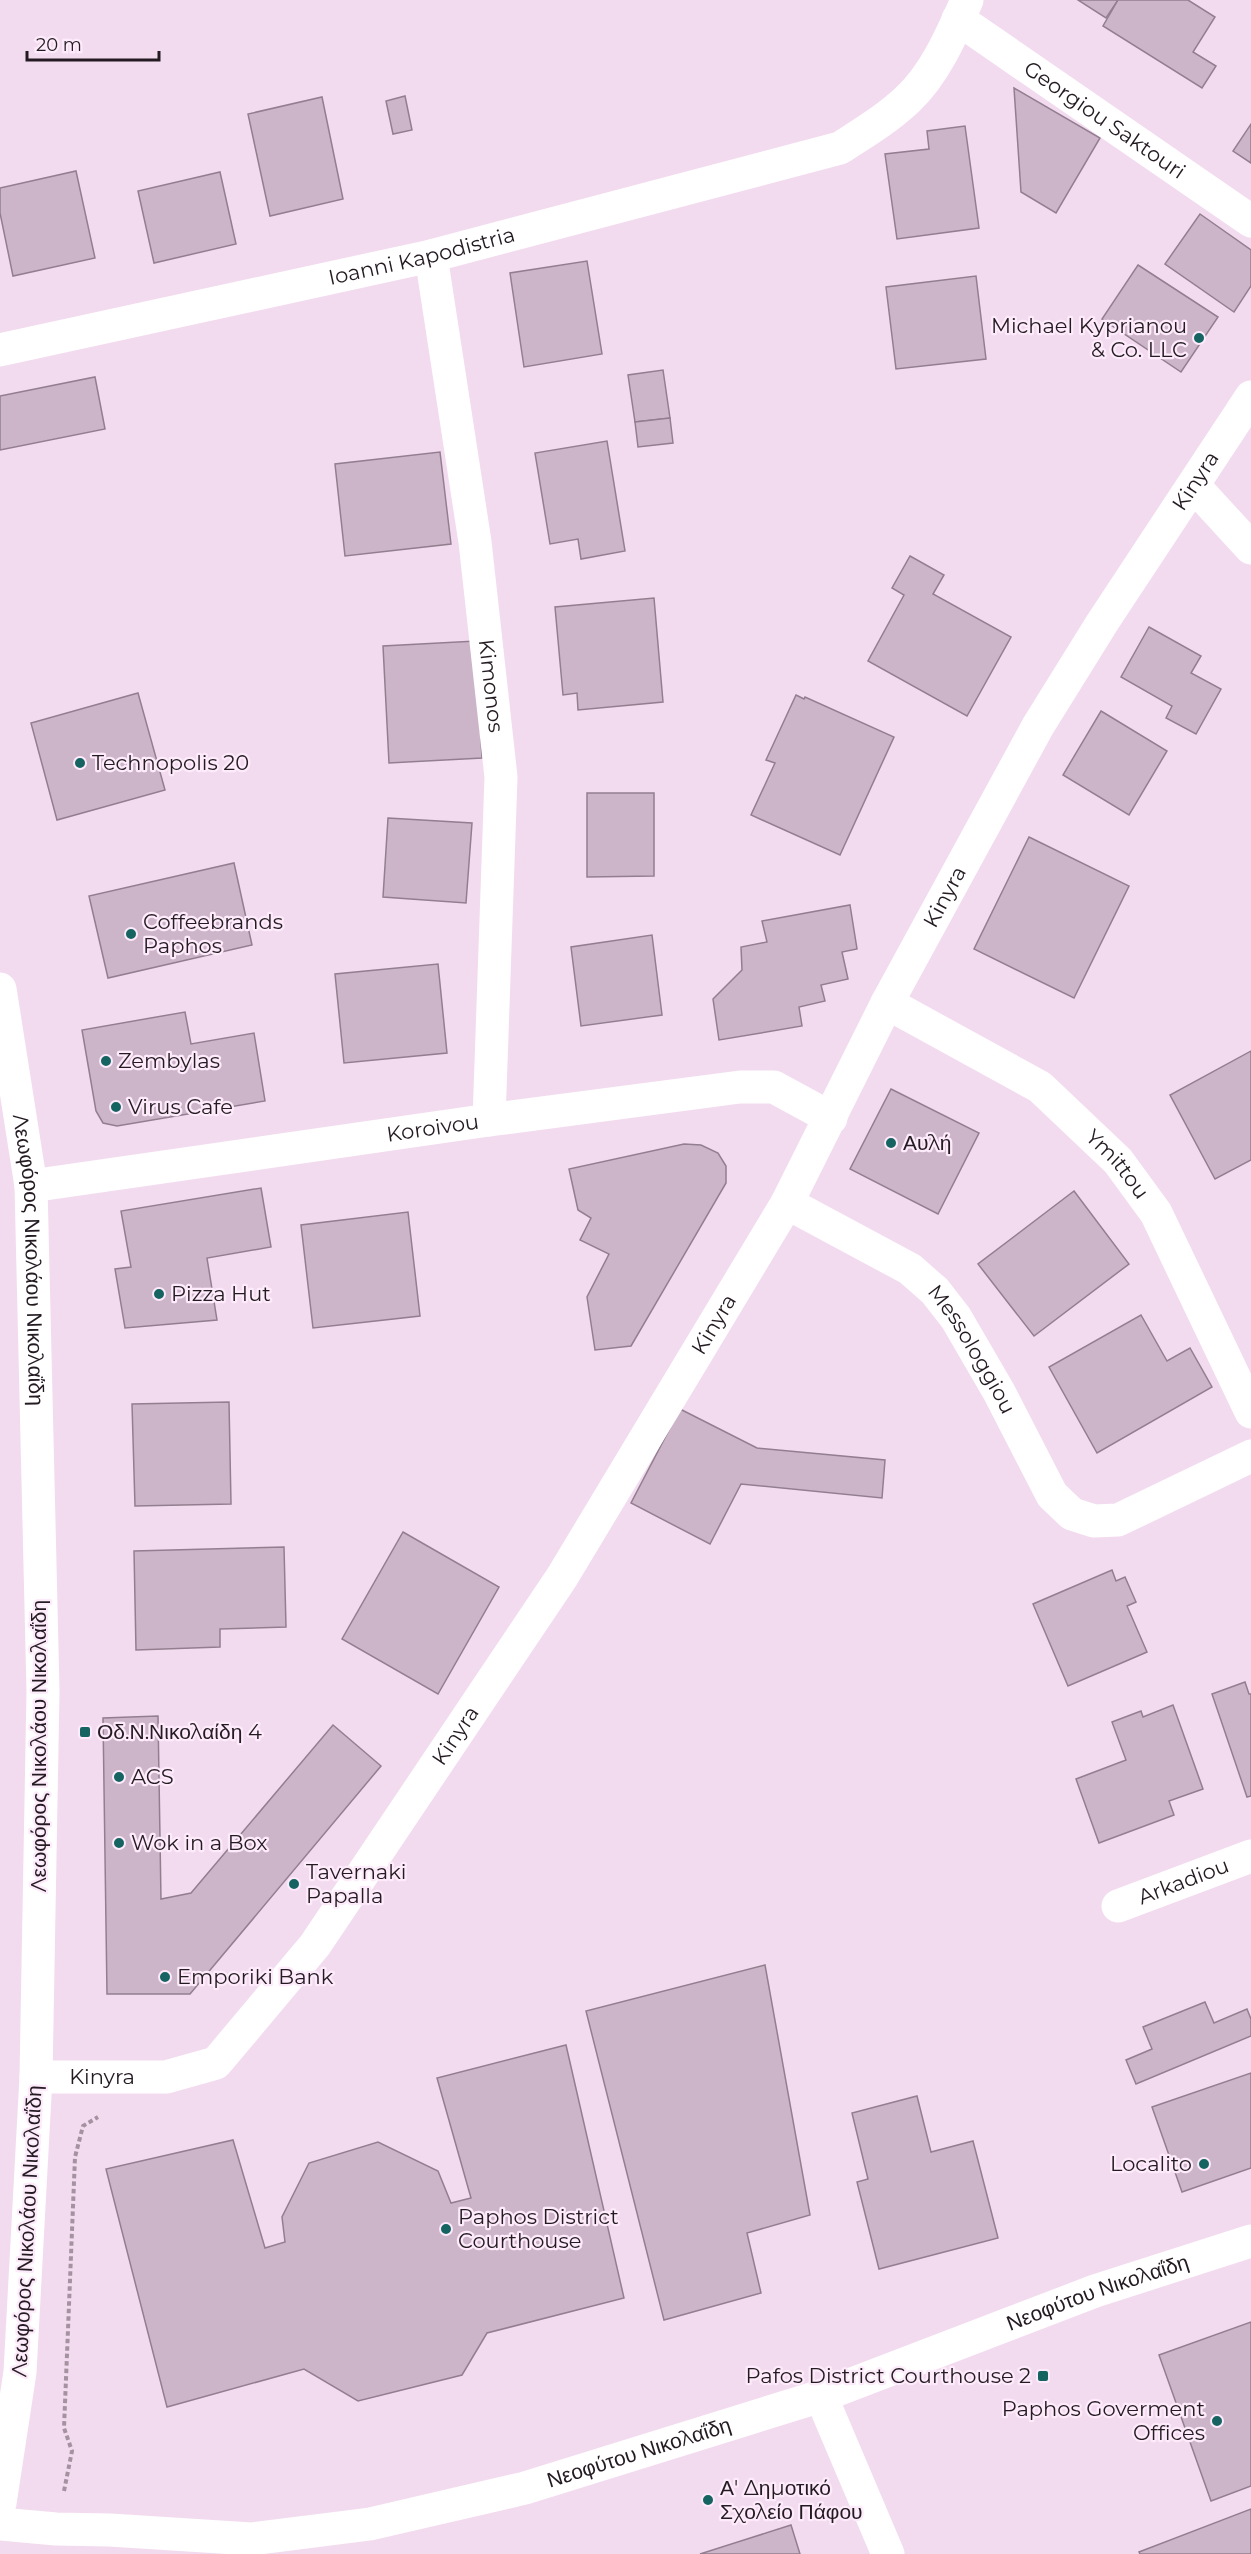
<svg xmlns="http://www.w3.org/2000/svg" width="1251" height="2554" viewBox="0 0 1251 2554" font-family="Montserrat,sans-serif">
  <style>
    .building { fill: #cdb5c9; stroke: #937e90; stroke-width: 1.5 }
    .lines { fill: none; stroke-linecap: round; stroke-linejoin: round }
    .path { stroke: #a492a1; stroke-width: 4; stroke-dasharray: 4.5 3; stroke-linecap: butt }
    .minor { stroke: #fff; stroke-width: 33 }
    .tertiary { stroke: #fff; stroke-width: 33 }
    .poi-dot { fill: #156461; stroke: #fdeafa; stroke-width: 2 }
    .labels { text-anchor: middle; stroke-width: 4.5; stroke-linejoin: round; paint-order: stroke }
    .street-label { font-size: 21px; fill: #241b22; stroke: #fdeafa }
    .poi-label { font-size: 21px; fill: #241b22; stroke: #fdeafa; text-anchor: start }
  </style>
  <rect width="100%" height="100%" fill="#f3dbef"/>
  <!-- building -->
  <g class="building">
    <polygon points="1078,0 1118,0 1106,18"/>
    <polygon points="1118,0 1188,0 1215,17 1193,52 1216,66 1202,88 1103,26"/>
    <polygon points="1014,88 1100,138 1056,213 1021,192"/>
    <polygon points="405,96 412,130 393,134 386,101"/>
    <polygon points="322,97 343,199 270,216 248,114"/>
    <polygon points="1251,124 1251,163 1233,151"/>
    <polygon points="965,126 979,228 897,239 885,154 929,149 927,131"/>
    <polygon points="76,171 95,258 13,276 0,213 0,188"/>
    <polygon points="220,172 236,244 154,263 138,191"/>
    <polygon points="1200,214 1251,250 1251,286 1234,312 1165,264"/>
    <polygon points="587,261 602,354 524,367 510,273"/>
    <polygon points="1138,265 1218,317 1181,372 1102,319"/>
    <polygon points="976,276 986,359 896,369 886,287"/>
    <polygon points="663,370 670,418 635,422 628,375"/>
    <polygon points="95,377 105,429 0,450 0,396"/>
    <polygon points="670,418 673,443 638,447 635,422"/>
    <polygon points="607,441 625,551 581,559 578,539 550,544 535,453"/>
    <polygon points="440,452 451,544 345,556 335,464"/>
    <polygon points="910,556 944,575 933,594 1011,637 967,716 868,661 904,595 892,588"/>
    <polygon points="654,598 663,702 578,710 577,693 563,695 555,607"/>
    <polygon points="1149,627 1201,656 1191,673 1221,689 1196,734 1166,718 1172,706 1121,677"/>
    <polygon points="476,641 482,758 389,763 383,646"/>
    <polygon points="138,693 165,790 57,820 31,723"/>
    <polygon points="796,695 804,699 805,697 894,737 840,855 751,815 775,763 766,760"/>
    <polygon points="1101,711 1167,751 1129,815 1063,775"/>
    <polygon points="587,793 654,793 654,876 587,877"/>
    <polygon points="388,818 472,823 466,903 383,897"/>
    <polygon points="1029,837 1129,886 1074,998 974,949"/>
    <polygon points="234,863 252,945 108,978 89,896"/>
    <polygon points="850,905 857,949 842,952 848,979 821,985 825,1001 799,1007 802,1026 719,1040 713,999 742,970 741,947 767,942 762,921"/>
    <polygon points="652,935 662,1015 581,1026 571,947"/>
    <polygon points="438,964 447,1053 344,1063 335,974"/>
    <polygon points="185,1012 191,1044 254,1033 265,1101 117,1126 103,1123 96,1111 82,1030"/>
    <polygon points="1251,1051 1251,1160 1215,1179 1170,1095"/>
    <polygon points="891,1089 979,1133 938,1214 850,1169"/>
    <polygon points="684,1144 701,1145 718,1153 726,1166 726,1183 631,1346 595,1350 587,1297 609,1254 580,1240 591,1218 578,1210 569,1169"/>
    <polygon points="261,1188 271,1247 207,1258 217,1320 125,1328 115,1269 131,1267 121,1211"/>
    <polygon points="1074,1191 1129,1264 1034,1336 978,1264"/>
    <polygon points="408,1212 420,1316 313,1328 301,1225"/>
    <polygon points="1141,1315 1167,1361 1190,1348 1212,1387 1097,1453 1049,1367"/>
    <polygon points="229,1402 231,1504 135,1506 132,1404"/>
    <polygon points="680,1409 757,1448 885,1460 882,1498 741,1484 710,1544 631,1503"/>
    <polygon points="403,1532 499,1587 438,1694 342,1639"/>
    <polygon points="284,1547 286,1627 220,1629 220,1647 136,1650 134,1551"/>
    <polygon points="1112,1570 1116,1581 1125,1577 1136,1602 1127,1606 1147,1652 1068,1686 1033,1604"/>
    <polygon points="1245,1682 1249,1694 1251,1694 1251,1796 1247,1797 1212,1694"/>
    <polygon points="1173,1705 1203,1789 1169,1801 1174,1815 1099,1843 1076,1779 1126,1760 1112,1722 1141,1711 1143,1717"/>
    <polygon points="158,1716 161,1899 191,1893 333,1725 381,1766 190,1994 107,1994 103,1718"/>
    <polygon points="765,1965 810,2215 747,2233 761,2293 664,2320 586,2011"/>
    <polygon points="1205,2002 1214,2023 1247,2009 1251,2019 1251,2036 1136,2084 1126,2060 1152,2049 1143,2027"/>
    <polygon points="566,2045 624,2298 487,2333 462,2375 358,2401 304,2369 167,2407 106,2169 233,2140 265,2248 285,2242 282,2217 309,2163 378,2142 438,2171 451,2203 471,2198 437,2078"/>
    <polygon points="1251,2073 1251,2168 1182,2192 1152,2107"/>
    <polygon points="917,2096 931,2152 973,2141 998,2238 879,2269 857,2182 868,2179 852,2113"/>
    <polygon points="1251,2322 1251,2486 1211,2501 1159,2355"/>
    <polygon points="1251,2509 1251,2554 1140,2554 1139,2552"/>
    <polygon points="791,2525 800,2554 700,2554"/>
  </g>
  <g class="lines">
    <!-- path -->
    <polyline class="path" points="64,2491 72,2451 64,2428 75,2157 83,2126 98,2117"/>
    <!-- minor -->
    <g class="minor">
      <path id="s1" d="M958,19L1251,221"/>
      <path id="s2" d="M431,256L475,542L501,777L489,1120"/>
      <path id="s3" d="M0,350L431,256L840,148C863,133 887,119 908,99C935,74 952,34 967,0"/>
      <polyline points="1194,486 1251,548"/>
      <path id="s4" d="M887,1003L1040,1087L1118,1161L1156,1213L1251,1412"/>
      <path id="s5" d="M787,1203L910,1269L935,1291L956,1318L999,1392L1052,1495L1072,1514L1094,1521L1118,1520L1251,1456"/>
      <path id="s6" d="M1118,1906L1251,1856"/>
      <polyline points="821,2396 888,2554"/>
    </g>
    <!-- tertiary -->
    <g class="tertiary">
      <path id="s7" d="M0,989L31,1186L43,1691L36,2077L20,2372L0,2503"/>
      <path id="s8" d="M31,1186L489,1120L740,1087H774L831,1118"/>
      <path id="s9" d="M36,2077H166L216,2063L315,1945L562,1577L787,1203L887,1003L1038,726L1102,623L1251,397"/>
      <path id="s10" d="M0,2524L56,2529L110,2530L251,2539L370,2524L525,2488L821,2396L1095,2291L1251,2241"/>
    </g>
  </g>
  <!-- markers -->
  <g class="poi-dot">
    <circle cx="1199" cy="338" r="6"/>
    <circle cx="80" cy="763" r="6"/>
    <circle cx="131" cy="934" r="6"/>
    <circle cx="106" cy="1061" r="6"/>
    <circle cx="116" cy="1107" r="6"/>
    <circle cx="891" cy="1143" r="6"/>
    <circle cx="159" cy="1294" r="6"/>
    <rect x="79" y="1726" width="12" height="12" rx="3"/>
    <circle cx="119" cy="1777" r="6"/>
    <circle cx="119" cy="1843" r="6"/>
    <circle cx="294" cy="1884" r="6"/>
    <circle cx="165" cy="1977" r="6"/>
    <circle cx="1204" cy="2164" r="6"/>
    <circle cx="446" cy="2229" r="6"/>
    <rect x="1037" y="2370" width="12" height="12" rx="3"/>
    <circle cx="1217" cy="2421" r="6"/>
    <circle cx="708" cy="2500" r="6"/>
  </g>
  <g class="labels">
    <!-- street labels -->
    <g class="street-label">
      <text dy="7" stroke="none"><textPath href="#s1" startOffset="178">Georgiou Saktouri</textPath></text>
      <text dy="7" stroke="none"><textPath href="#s3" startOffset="432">Ioanni Kapodistria</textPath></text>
      <text dy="7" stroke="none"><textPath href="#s9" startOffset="2046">Kinyra</textPath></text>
      <text dy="7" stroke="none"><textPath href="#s2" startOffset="434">Kimonos</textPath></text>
      <text dy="7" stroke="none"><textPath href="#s9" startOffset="1560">Kinyra</textPath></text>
      <text dy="7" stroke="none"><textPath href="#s8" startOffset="406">Koroivou</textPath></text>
      <text dy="7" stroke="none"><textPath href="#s4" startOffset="284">Ymittou</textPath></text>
      <text dy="7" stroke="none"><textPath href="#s7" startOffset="273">Λεωφόρος Νικολάου Νικολαΐδη</textPath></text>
      <text dy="7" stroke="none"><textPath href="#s9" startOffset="1074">Kinyra</textPath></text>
      <text dy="7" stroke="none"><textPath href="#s5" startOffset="242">Messologgiou</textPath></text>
      <text dy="7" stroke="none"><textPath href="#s9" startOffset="588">Kinyra</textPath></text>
      <text transform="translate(39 1746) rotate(-90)" y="7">Λεωφόρος Νικολάου Νικολαΐδη</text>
      <text dy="7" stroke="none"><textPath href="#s6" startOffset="70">Arkadiou</textPath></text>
      <text dy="7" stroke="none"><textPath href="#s9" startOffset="66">Kinyra</textPath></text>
      <text transform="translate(27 2231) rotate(-87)" y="7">Λεωφόρος Νικολάου Νικολαΐδη</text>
      <text dy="7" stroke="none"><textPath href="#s10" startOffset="1136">Νεοφύτου Νικολαΐδη</textPath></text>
      <text dy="7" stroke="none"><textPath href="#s10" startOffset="650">Νεοφύτου Νικολαΐδη</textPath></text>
    </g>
    <!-- poi labels -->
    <g class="poi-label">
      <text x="1187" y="333" text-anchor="end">Michael Kyprianou<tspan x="1187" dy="24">&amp; Co. LLC</tspan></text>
      <text x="92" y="770">Technopolis 20</text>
      <text x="143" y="929">Coffeebrands<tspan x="143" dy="24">Paphos</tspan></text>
      <text x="118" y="1068">Zembylas</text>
      <text x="128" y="1114">Virus Cafe</text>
      <text x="903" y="1150">Αυλή</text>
      <text x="171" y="1301">Pizza Hut</text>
      <text x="97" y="1739">Οδ.Ν.Νικολαίδη 4</text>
      <text x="131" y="1784">ACS</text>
      <text x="131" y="1850">Wok in a Box</text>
      <text x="306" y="1879">Tavernaki<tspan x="306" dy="24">Papalla</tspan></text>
      <text x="177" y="1984">Emporiki Bank</text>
      <text x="1192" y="2171" text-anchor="end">Localito</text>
      <text x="458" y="2224">Paphos District<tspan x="458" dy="24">Courthouse</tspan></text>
      <text x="1031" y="2383" text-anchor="end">Pafos District Courthouse 2</text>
      <text x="1205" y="2416" text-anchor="end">Paphos Goverment<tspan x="1205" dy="24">Offices</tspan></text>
      <text x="720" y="2495">Α' Δημοτικό<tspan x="720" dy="24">Σχολείο Πάφου</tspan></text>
    </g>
  </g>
  <!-- scale -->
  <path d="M27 51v9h132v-9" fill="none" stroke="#241b22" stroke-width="3"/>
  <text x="36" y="51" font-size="18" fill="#241b22" stroke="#fdeafa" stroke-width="4.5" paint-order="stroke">20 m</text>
</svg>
